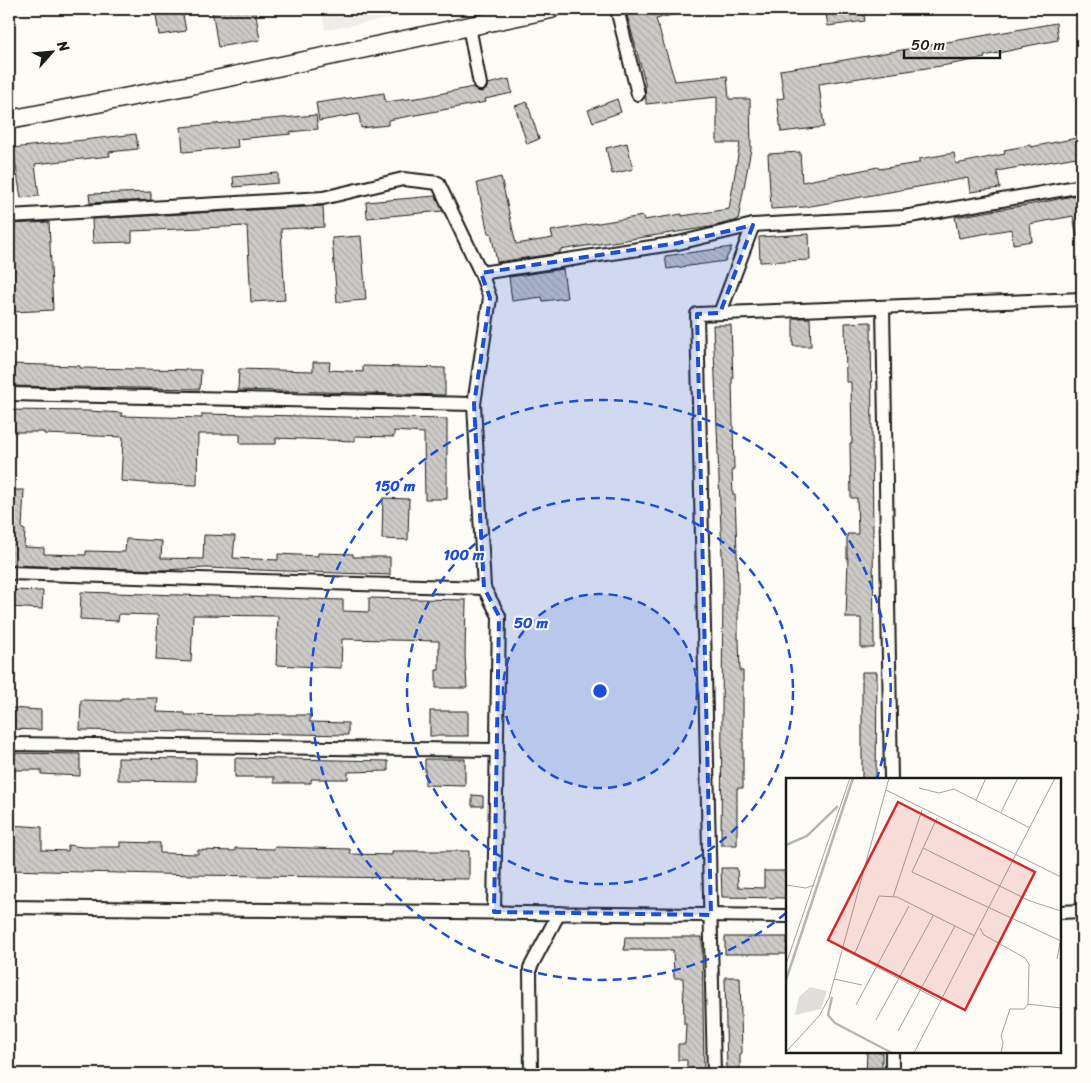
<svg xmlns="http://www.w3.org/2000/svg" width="1091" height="1083" viewBox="0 0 1091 1083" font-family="Sriracha,sans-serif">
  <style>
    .built { fill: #eeede9 }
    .building { fill: url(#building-back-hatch); stroke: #1c1c1c }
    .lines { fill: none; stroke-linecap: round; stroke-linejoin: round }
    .minor-casing { stroke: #1c1c1c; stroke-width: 16 }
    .secondary-casing { stroke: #1c1c1c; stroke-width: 21 }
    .minor { stroke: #fdfcf7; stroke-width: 12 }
    .secondary { stroke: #fdfcf7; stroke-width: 18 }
    .marked { fill: #1d4ed8; fill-opacity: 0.2; stroke: #1d4ed8; stroke-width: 4; stroke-dasharray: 10 6; stroke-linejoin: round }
    .ring { fill: none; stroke: #1d4ed8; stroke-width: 2.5; stroke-dasharray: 9 6 }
    .inset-river { fill: none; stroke: #b7b6b2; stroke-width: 2.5 }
    .inset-road { fill: none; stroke: #a3a29f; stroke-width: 1 }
    .view { fill: #d62828; fill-opacity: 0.15; stroke: #d62828; stroke-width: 2.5 }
    .inset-edge { fill: none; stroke: #1c1c1c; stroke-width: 2.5 }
    .centre { fill: #1d4ed8; stroke: #fdfcf7; stroke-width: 2.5 }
    .ring-label { font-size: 15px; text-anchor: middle; font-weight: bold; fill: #1d4ed8; stroke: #fdfcf7; stroke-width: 4; stroke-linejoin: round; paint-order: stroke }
  </style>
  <defs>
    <pattern id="building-back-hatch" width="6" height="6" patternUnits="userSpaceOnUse" patternTransform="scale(1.25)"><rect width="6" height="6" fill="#cccbc8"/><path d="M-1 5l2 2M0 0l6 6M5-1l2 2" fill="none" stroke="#afaeab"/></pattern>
  </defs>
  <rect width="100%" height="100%" fill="#fdfcf7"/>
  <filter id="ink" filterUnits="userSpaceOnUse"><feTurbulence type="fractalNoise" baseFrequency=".02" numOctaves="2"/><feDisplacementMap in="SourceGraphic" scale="10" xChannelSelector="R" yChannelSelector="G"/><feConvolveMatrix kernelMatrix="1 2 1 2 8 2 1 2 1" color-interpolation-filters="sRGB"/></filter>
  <g filter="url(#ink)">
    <!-- built -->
    <polygon class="built" points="322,9 441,9 325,30"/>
    <!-- building -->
    <g class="building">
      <polygon points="155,9 182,9 186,31 159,35"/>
      <polygon points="212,9 255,9 260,40 218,47"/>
      <polygon points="633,9 683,9 683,12 656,19 675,81 727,76 729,99 750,99 751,149 738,220 710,227 560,250 560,253 497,262 491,233 488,233 477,183 501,177 516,244 553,238 551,231 592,224 643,216 644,220 682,214 682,216 729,209 740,143 717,143 717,97 646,104 645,82 626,11"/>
      <polygon points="825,9 863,9 865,21 828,26"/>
      <polygon points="1056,23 1058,40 1022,47 1022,48 984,56 985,58 947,65 819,84 824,127 781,132 777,99 784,98 780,70 833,62"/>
      <polygon points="509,79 512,93 485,99 486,102 388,120 388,125 361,128 359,114 319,121 316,103 384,93 385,102 424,97 473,87 477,91 481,92 486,90 488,84"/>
      <polygon points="617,99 621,112 593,122 588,110"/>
      <polygon points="527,102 539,139 527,144 515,106"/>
      <polygon points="316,115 318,129 290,132 291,134 237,139 238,147 183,152 181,127"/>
      <polygon points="136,134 138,149 109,152 110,156 35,164 39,196 21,198 13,148"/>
      <polygon points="1082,137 1082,156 997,171 1000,188 970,192 968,178 805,207 771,209 768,154 800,152 802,182 878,167 879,169 919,163 919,159 954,153 956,164 1005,154 1004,150 1031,145 1031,147"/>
      <polygon points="627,143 633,169 612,174 606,148"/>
      <polygon points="278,173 278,183 234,187 233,177"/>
      <polygon points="151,192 151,200 90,203 89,194"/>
      <polygon points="1082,194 1082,236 1077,236 1073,216 1030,224 1032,241 1013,244 1012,229 959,238 955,217 1039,203"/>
      <polygon points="435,196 443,211 367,218 366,202"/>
      <polygon points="323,206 324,227 281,229 285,300 251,302 247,226 132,231 132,242 93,243 92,219"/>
      <polygon points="49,222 53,310 14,312 10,224"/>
      <polygon points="809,234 810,260 760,262 759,237"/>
      <polygon points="361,236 366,300 337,302 332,238"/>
      <polygon points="732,247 725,261 667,269 665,256"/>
      <polygon points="563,269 567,298 543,301 542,297 512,301 509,277"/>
      <polygon points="793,318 810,318 811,346 793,346"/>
      <polygon points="871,322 874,648 861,648 861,618 846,618 848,558 847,558 847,534 858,534 857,498 851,498 850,443 852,443 851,382 846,382 845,323"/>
      <polygon points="713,325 731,325 733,379 732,379 734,470 732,470 733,495 735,495 738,582 738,639 739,639 740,671 743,671 743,788 737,788 737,845 721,845 723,581"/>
      <polygon points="313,362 330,362 329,370 363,372 363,366 445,368 445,395 238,390 239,369 313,371"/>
      <polygon points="9,364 80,366 80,368 201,370 200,389 9,386"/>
      <polygon points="9,410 88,411 122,413 121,416 202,418 202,414 447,419 447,499 425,499 424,433 394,431 394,437 355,436 355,441 276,438 276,444 240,444 240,434 198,434 197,485 158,484 121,481 123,437 44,434 44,432 9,432"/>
      <polygon points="9,490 24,490 22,529 25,530 24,547 44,548 44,554 86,555 86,551 125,552 126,539 162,541 161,558 203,559 204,535 235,536 233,558 278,560 278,554 318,556 318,553 353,554 353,557 390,557 390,575 206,568 160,570 9,565"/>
      <polygon points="383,498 409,499 408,540 382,539"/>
      <polygon points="9,590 43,591 42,609 9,607"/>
      <polygon points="81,592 343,600 343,611 369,612 369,598 466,600 465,655 467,688 436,688 436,670 439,670 439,641 342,639 341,668 276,665 278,616 193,615 191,662 156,660 158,615 119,614 118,621 80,619"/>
      <polygon points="862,672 877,672 876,779 862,779"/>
      <polygon points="121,698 158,698 157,712 185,713 185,715 235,716 235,715 310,715 310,722 348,723 348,735 80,730 81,700 121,701"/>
      <polygon points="9,708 41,710 41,730 9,729"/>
      <rect x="430" y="711" width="38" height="25"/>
      <polygon points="9,753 80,754 80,776 41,774 41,770 9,770"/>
      <polygon points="118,758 196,759 196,781 118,780"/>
      <polygon points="235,758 388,761 388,771 348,772 348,779 311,779 311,783 274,783 274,777 235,777"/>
      <polygon points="425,759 465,759 465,786 425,785"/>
      <polygon points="472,795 483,796 483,806 472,806"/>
      <polygon points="9,825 42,827 42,850 68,851 68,845 82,847 120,847 120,842 160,843 160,853 198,854 198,850 235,851 235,848 274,849 274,847 350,849 350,854 392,855 392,851 469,851 469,879 195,875 9,870"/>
      <polygon points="721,868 737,868 738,887 764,888 764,871 787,871 787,898 722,897"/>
      <polygon points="625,937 702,937 704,1074 687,1074 687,1060 678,1060 678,1044 685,1044 686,1024 684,1024 683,978 674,978 673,950 624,950"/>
      <rect x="725" y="937" width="62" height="17"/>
      <polygon points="725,977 740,977 742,1053 740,1054 740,1074 727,1074"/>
      <polygon points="867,1052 882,1052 882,1074 866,1074"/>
    </g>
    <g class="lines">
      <!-- minor casing -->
      <g class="minor-casing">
        <g id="minor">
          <polyline points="617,9 638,94"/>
          <polyline points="469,26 480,84"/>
          <polyline points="9,216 323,198 403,179 438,183 481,273 490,298 474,404 484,588 499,616 494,912"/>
          <polyline points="481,273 678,243 753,225 904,217 1082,186"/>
          <polyline points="883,307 891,779"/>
          <polyline points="720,313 753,225"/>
          <polyline points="9,394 474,404"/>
          <polyline points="9,573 484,588"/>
          <polyline points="9,744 497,750"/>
          <polyline points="9,907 787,916"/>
          <polyline points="1060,912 1082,911"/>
          <polyline points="531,1074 530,968 559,913"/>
          <polyline points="714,1074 697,314 1082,299"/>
          <polyline points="892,1074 892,1052"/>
        </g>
      </g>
      <!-- secondary casing -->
      <g class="secondary-casing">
        <polyline id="secondary" points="9,120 191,85 551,9"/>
      </g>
      <!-- minor -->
      <use href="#minor" class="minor"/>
      <!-- secondary -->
      <use href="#secondary" class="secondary"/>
    </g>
  </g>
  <!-- marked area -->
  <path class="marked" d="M753,225L720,313L697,314L711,915L494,912L499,616L484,588L474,404L490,298L481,273L678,243Z"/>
  <!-- distance rings -->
  <circle cx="600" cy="691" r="97" fill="#1d4ed8" fill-opacity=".12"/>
  <g class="ring">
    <circle cx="600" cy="691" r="97"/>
    <circle cx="600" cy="691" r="193"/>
    <path d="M786 913A290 290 0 1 1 877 778"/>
  </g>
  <!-- overview -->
  <g transform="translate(786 778)">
    <rect width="275" height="275" fill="#fdfcf7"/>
    <path d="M24,209L41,213L35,231L9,237L13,219Z" fill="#e0dfdb"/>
    <path class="inset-river" d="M0,67L21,58L52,28M0,202L67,0M46,219L42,237L49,245L106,275"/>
    <path class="inset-road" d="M133,10L153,15L168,11L244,50M100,12L275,99M190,22L200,0M215,34L232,0M151,40L126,94L275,163M137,70L244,123L275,133M0,107L20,110L28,107M107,119L136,32M194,150L198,157L239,180L243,186L242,226L275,230V246M57,171L155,223M69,175L93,118L111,119L189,158M271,181L275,160M0,186L64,0M48,201L76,207M70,227L123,128M90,242L147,138M112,253L169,148M0,274L33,238L43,220L103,0M128,275L269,0M215,275L217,265L215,258L224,231H238L242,226"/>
    <path class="view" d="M112,24L249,94L179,232L42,162Z"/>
    <rect width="275" height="275" class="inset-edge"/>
  </g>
  <circle cx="600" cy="691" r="8" class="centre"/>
  <g class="ring-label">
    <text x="395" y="491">150 m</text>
    <text x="464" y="560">100 m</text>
    <text x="531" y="628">50 m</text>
  </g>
  <!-- margin -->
  <rect width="1091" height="1083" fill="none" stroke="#fdfcf7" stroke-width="30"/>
  <rect x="15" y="15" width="1061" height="1053" fill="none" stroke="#1c1c1c" stroke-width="2" filter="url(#ink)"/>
  <!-- north arrow -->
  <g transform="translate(52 52) rotate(63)" stroke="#fdfcf7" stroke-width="4" paint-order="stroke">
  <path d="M0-4L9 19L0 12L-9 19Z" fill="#1c1c1c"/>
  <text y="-8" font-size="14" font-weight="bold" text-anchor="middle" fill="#1c1c1c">N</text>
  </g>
  <!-- scale -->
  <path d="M904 50v8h96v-8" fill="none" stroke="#1c1c1c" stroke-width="2.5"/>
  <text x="911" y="50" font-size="15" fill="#1c1c1c" stroke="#fdfcf7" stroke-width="4" paint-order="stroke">50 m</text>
</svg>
